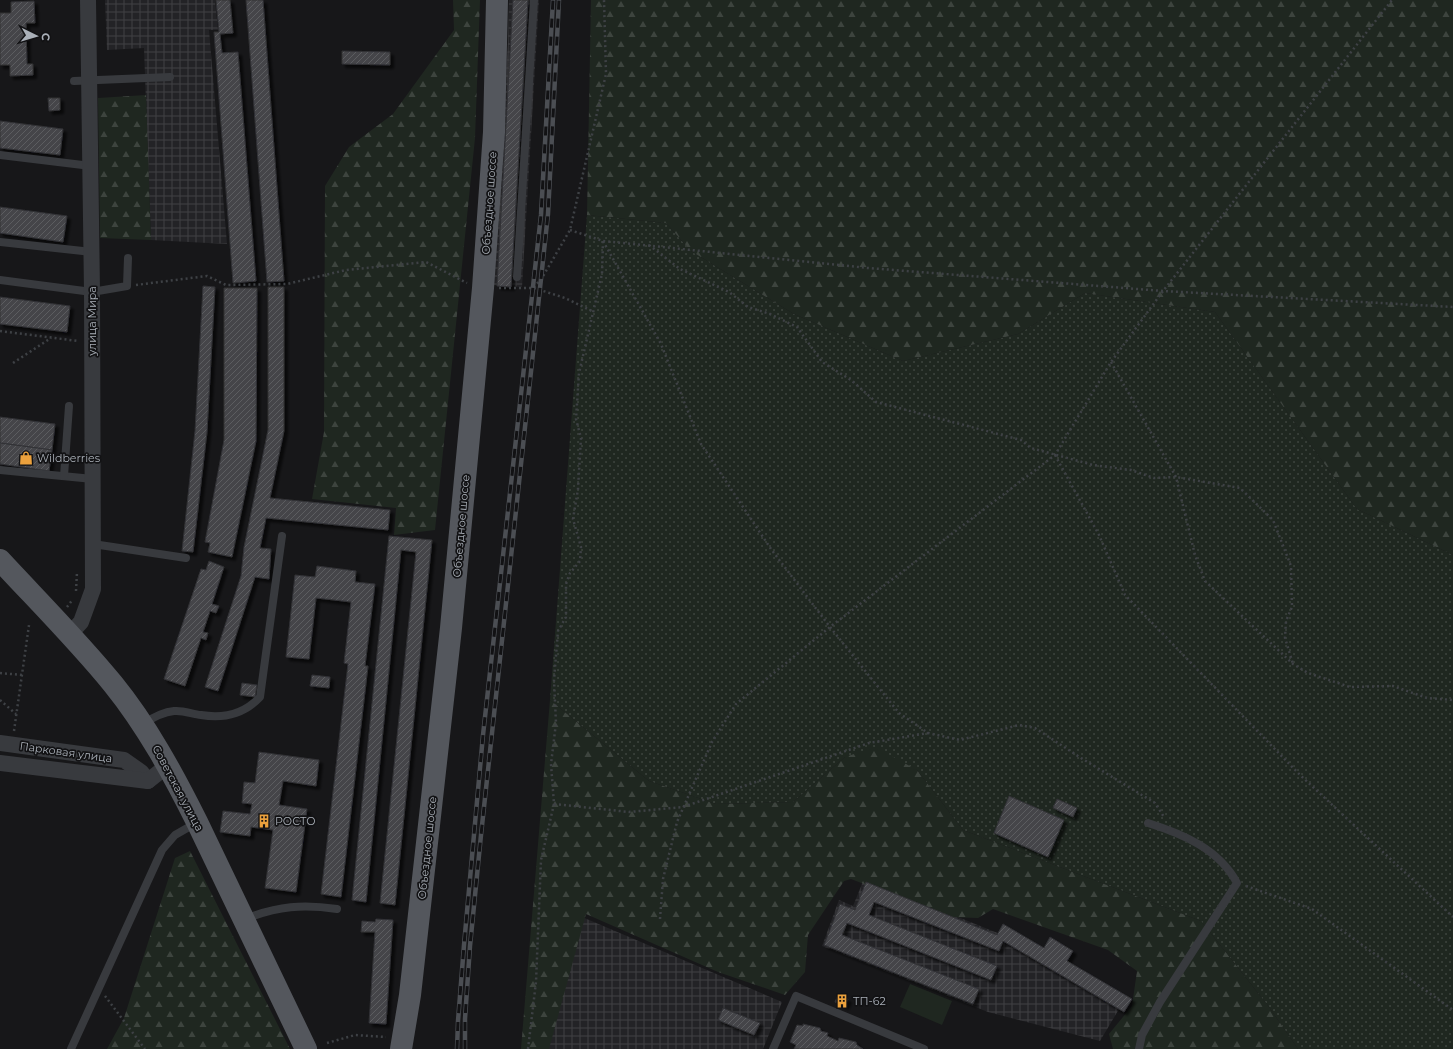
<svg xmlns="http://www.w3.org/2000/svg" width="1453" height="1049" viewBox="0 0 1453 1049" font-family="Montserrat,sans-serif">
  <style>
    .industrial { fill: url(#industrial-grid) }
    .grass { fill: url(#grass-dots) }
    .forest { fill: url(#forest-firs) }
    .garden { fill: #1f2720 }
    .building { fill: url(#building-hatch); stroke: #313135; filter: url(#shadow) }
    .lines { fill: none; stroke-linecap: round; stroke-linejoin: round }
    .path { stroke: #3e4145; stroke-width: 2.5; stroke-dasharray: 2 3; stroke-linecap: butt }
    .service { stroke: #383a3e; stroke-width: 8 }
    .minor { stroke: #383a3e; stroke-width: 16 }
    .primary { stroke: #54575d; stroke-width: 22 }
    .rail-casing { stroke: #4b4e53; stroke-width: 4.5 }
    .rail { stroke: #121214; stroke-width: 3; stroke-dasharray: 9; stroke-linecap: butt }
    .labels { text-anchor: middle; stroke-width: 3.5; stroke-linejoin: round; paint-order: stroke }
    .street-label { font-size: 11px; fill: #aab0b8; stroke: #121214 }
    .poi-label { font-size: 11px; fill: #aab0b8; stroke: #121214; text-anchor: start }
  </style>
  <defs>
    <pattern id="industrial-grid" width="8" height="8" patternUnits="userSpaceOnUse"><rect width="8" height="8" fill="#232326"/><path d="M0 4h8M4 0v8" fill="none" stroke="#404043"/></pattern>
    <pattern id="grass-dots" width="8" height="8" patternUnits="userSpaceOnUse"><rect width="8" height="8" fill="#1f2720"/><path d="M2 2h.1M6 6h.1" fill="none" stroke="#3d443e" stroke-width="1.8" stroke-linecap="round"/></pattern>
    <pattern id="forest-firs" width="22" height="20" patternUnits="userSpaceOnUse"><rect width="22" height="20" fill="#1f2720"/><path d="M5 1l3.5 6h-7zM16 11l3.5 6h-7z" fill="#3d443e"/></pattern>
    <pattern id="building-hatch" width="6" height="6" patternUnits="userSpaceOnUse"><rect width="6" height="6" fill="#444549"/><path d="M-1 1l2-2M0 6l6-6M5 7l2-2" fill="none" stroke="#5c5d61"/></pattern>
    <filter id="shadow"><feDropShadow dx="3.5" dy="3.5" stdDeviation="1" flood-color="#0009"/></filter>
  </defs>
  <rect width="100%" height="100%" fill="#171719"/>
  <!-- industrial -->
  <g class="industrial">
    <polygon points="105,0 215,0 218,30 209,30 227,244 151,240 144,48 107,50"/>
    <polygon points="509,0 539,0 522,287 492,285 508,42"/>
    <polygon points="864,879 1020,942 1122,1004 1100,1041 988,1012 822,946 839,900 853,906"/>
    <polygon points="575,914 782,1002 763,1049 543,1049"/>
  </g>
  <!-- grass -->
  <polygon class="grass" points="587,215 666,223 691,251 794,314 903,361 1018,334 1085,293 1215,312 1357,509 1453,555 1453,1049 1298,1049 1269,1007 1201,921 963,830 917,770 845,757 793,802 716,804 649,781 550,700"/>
  <!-- forest -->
  <g class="forest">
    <polygon points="453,0 480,0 475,138 435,530 394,535 396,508 312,499 324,432 325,186 349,147 393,114 454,30"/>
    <polygon points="591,0 1453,0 1453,555 1357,509 1215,312 1085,293 1018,334 903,361 794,314 691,251 666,223 587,215"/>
    <polygon points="146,95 151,240 100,238 98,98"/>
    <polygon points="550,700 649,781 716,804 793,802 845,757 875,747 917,770 963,830 1201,921 1269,1007 1298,1049 1113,1049 1109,1034 1132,1006 1137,971 1108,950 993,909 978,918 950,917 851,879 844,881 808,935 805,972 785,995 718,972 586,914 549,1049 521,1049"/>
    <polygon points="190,851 290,1049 107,1049 124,1018 175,858"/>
  </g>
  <!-- garden -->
  <polygon class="garden" points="910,984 952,1001 942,1025 900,1007"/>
  <!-- building -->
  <g class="building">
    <polygon points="216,0 230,0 233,33 220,34 222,53 238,52 256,281 233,283 214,32 219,32"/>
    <polygon points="246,0 263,0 284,281 267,282"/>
    <polygon points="513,0 528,0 511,287 497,286"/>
    <polygon points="34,1 35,23 26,23 27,64 33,64 33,75 10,76 10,65 0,65 0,13 11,13 11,2"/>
    <polygon points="342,51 390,52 390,65 342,64"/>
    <polygon points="48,98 60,98 60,110 49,111"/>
    <polygon points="0,121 63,129 60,155 0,148"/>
    <polygon points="0,207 67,216 63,242 0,233"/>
    <polygon points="203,286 215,287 207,432 193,552 182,551 195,431"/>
    <polygon points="268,287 284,287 284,431 270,498 390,510 388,530 266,518 260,548 271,549 269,579 255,577 218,691 205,687 241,576 244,547 268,430"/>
    <polygon points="224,288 257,288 256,441 232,557 208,552 210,543 205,542 224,440"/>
    <polygon points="0,297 70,306 67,332 0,324"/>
    <polygon points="0,417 55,424 52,450 0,443"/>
    <polygon points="0,443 52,450 49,471 0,464"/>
    <polygon points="389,536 432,540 395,905 380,903 416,552 401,550 366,902 352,900"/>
    <polygon points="209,561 224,567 212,604 219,606 216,613 210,611 203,632 208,633 206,640 201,638 185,686 164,679 201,569 206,570"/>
    <polygon points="317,566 356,571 355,582 375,584 365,666 368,666 341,897 321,894 348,664 344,663 351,602 316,598 309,659 286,657 295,575 315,577"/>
    <polygon points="312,675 330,677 329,688 310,686"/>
    <polygon points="242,683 257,685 255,697 240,695"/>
    <polygon points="259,752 319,760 316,786 283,781 279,805 307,809 296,892 265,888 273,830 251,827 250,836 220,832 223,811 250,814 252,804 242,803 244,782 255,783"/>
    <polygon points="1009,796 1064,820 1048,857 994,833"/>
    <polygon points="1057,799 1077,808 1073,817 1053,808"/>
    <polygon points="866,882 997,935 1003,924 1044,948 1050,937 1073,951 1067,961 1132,999 1124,1012 1003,941 999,951 874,902 869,915 997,966 991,980 847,923 842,935 979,989 973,1004 824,945 840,904 855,910"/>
    <polygon points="376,919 393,920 386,1024 369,1023 375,932 361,932 362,921 375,922"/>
    <polygon points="838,995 848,999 845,1006 835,1002"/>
    <polygon points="723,1008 760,1023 754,1035 718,1020"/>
    <polygon points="803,1024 820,1028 821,1031 828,1033 827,1036 838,1041 839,1038 856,1042 857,1045 863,1049 794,1049 796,1045 790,1042 797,1025 803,1026"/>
  </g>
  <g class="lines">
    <!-- path -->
    <g class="path">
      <polyline points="570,230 603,241 868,268 1163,291 1453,307"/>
      <polyline points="603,241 661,344 701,444 771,549 830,627 899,713 928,733 960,740 1019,725 1035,728 1081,758 1155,803 1164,817"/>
      <polyline points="649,245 680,269 729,292 748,307 770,314 797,327 822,362 851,380 876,402 1021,440 1031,448 1093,465 1131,470 1154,478 1176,477 1240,488 1273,520 1291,566 1292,607 1286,621 1285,638 1293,664"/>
      <polyline points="136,285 207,276 226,285 287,284 346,270 426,262 467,283"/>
      <polyline points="499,288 533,288 542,278 570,230 606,74 604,0"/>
      <polyline points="534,288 565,298 594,312"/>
      <polyline points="0,331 78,341"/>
      <polyline points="1111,362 1176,477 1195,555 1205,581 1293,664 1308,673 1350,687 1393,686 1427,698 1453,700"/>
      <polyline points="13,363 51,338"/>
      <polyline points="1055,455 1099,535 1125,595 1300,775 1453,917"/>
      <polyline points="76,591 77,572"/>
      <polyline points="67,607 73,599"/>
      <polyline points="0,673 22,675"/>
      <polyline points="0,700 16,714"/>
      <polyline points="14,731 29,625"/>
      <polyline points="554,804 629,812 683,807 869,743 928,733"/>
      <polyline points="1246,886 1312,909 1453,1010"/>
      <polyline points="660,919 663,879 677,822 712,742 736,704 830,627 1055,455 1111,362 1163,291 1392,0"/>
      <polyline points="105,996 145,1049"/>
      <polyline points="327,1043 355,1035 386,1037"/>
      <polyline points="528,1049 536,982 541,860 554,804 551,764 556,723 554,680 558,631 566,617 566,584 570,573 580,561 581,547 573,519 578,489 581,438 576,419 579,373 602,274 603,241"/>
    </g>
    <!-- service -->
    <g class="service">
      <polyline points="74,81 170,77"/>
      <polyline points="0,155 91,166"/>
      <polyline points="0,242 92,252"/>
      <polyline points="517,277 534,0"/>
      <polyline points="0,280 92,292 127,286 128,258"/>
      <polyline points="0,470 93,479"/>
      <polyline points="64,476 69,406"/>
      <polyline points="93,544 186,558"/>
      <path d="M143,724C152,718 163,712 174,711C183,710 192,714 201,715C225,719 244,714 260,697L282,536"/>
      <path d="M245,919C278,906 303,904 337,909"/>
      <polyline points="71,1049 162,850 175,835 196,823"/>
      <polyline points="773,1049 796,996 924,1049"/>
      <path d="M1139,1049L1142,1035L1160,1002L1237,883C1219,849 1183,834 1148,823"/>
    </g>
    <!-- minor -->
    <g class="minor">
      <polyline points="69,635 81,622 93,589 92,292 88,0"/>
      <polyline points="0,743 124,760 141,772 148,781"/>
      <polyline points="0,763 148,781 167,766"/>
    </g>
    <!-- primary -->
    <g class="primary">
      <path d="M0,560C38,601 78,641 113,684C147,726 173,774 197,822L306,1049"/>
      <polyline points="401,1049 410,995 451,628 483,288 494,132 497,0"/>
    </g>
    <!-- rail casing -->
    <g class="rail-casing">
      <g id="rail">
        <polyline points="457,1049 458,1021 464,945 483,735 541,215 553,0"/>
        <polyline points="465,1049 465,1019 470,946 481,835 548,214 559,0"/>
      </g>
    </g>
    <!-- rail -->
    <use href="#rail" class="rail"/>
  </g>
  <!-- icons -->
  <defs>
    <g id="shop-bare" transform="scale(1.08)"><path d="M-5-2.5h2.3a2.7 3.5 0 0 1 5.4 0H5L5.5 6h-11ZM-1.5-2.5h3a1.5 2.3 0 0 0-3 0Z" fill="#eba13d" stroke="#121214" stroke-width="2.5" paint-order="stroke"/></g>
    <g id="building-bare" transform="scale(1.08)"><path d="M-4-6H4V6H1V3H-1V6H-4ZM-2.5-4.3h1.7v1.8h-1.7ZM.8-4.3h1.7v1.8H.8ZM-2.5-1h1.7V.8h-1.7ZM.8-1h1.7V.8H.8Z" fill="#eba13d" stroke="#121214" stroke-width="2.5" paint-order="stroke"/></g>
  </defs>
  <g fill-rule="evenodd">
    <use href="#shop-bare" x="26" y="458"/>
    <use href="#building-bare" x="264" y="821"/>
    <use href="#building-bare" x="842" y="1001"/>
  </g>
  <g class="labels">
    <!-- street labels -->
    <g class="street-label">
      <text transform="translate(489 203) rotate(-86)" y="4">Объездное шоссе</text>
      <text transform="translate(92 321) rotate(-90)" y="4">улица Мира</text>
      <text transform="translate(461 526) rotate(-85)" y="4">Объездное шоссе</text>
      <text transform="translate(66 752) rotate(8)" y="4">Парковая улица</text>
      <text transform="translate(178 788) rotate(62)" y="4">Советская улица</text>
      <text transform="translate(427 848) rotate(-84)" y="4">Объездное шоссе</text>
    </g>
    <!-- poi labels -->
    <g class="poi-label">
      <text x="37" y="462">Wildberries</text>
      <text x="275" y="825">РОСТО</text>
      <text x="853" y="1005">ТП-62</text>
    </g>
  </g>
  <!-- north arrow -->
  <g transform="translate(36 36) rotate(95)" stroke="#121214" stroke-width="3" paint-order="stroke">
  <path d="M0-3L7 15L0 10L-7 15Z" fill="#aab0b8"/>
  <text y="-6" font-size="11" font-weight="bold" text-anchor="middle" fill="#aab0b8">С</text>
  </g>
</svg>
